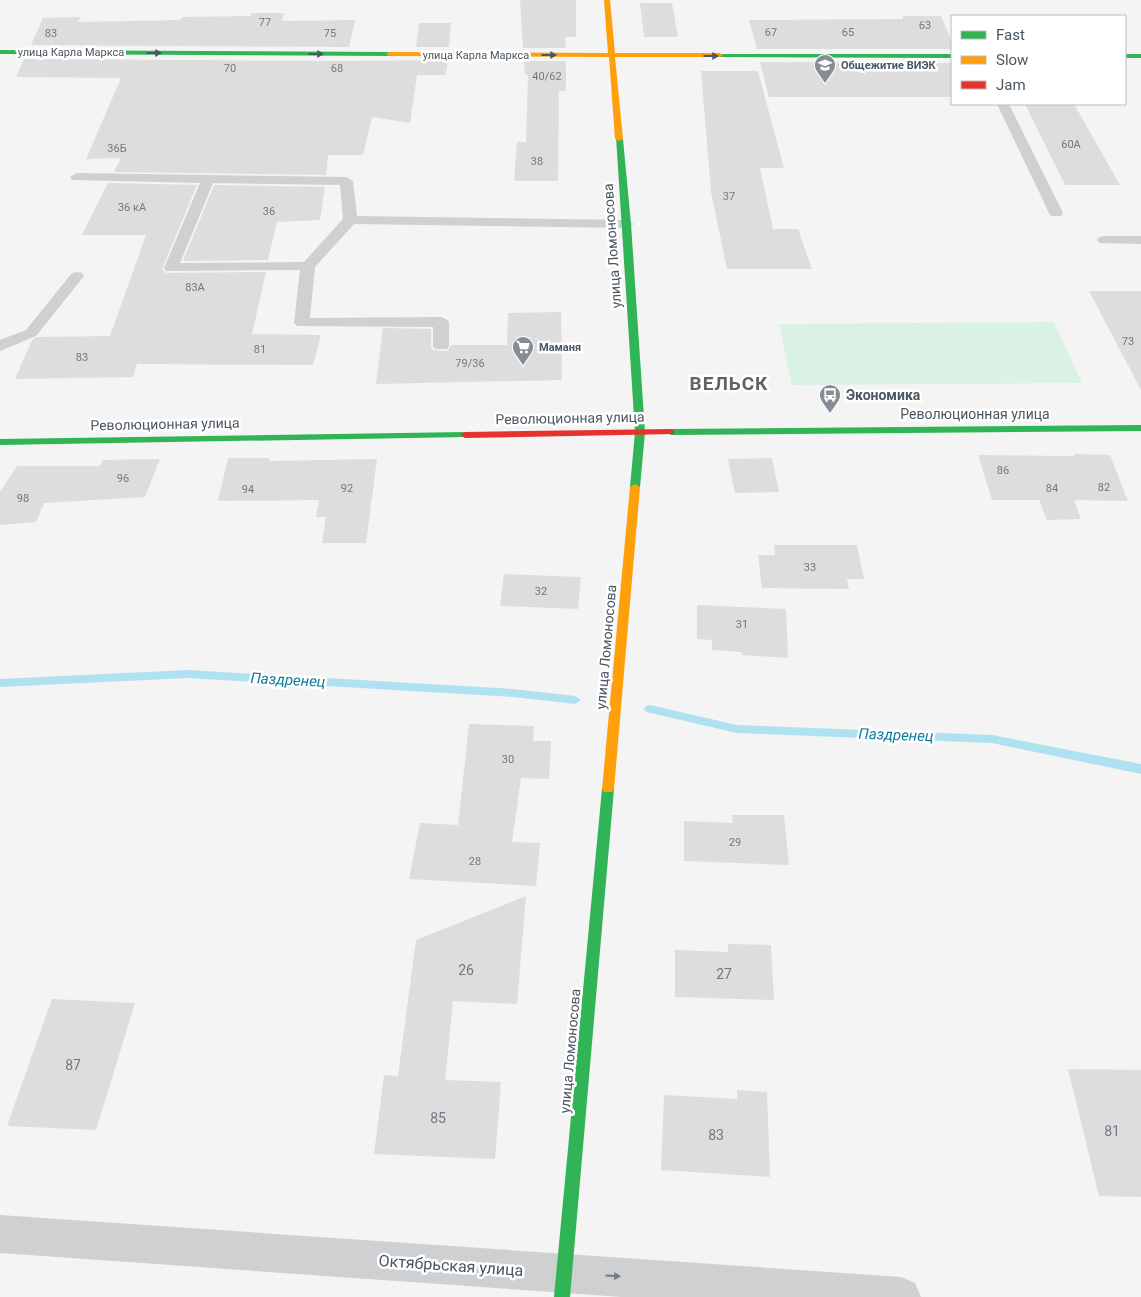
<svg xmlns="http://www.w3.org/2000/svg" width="1141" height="1297" viewBox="0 0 1141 1297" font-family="Roboto,sans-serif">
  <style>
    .green { fill: #d9f2e3 }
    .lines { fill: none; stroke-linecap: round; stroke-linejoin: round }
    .stream { fill: #aee2f0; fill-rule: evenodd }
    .building { fill: #ddddde }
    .lane { fill: #ced0d2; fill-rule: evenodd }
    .street { fill: #ced0d2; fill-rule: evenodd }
    .fast { fill: #30b455; fill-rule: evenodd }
    .slow { fill: #ff9f0a; fill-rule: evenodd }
    .jam { fill: #e5322d; fill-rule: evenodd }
    .oneway { fill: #495b60 }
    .oneway2 { fill: #727b83 }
    .labels { text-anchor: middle; stroke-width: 5; stroke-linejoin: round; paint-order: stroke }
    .number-label { font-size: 11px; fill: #707881 }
    .far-street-label { font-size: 11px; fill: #4a5661; stroke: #fff }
    .far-poi-label { font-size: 11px; font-weight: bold; fill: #4a5661; stroke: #fff; text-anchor: start }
    .street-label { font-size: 14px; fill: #4a5661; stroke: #fff }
    .poi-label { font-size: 14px; font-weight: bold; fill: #4a5661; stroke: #fff; text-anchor: start }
    .near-number-label { font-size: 14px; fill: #707881 }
    .water-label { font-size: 15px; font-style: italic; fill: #0c7c9b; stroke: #fff }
    .near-street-label { font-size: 16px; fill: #4a5661; stroke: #fff }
    .district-label { font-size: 19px; font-weight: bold; letter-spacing: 1px; fill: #5f6368; stroke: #fff }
  </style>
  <rect width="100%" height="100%" fill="#f4f4f4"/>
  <!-- green -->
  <polygon class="green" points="1054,322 1082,383 792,385 779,324"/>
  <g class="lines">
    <!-- stream -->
    <g class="stream">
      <polygon points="188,670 513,689 575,696 581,700 575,704 513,697 188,678 0,687 0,679"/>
      <polygon points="650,705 737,725 992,735 1141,764 1141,774 992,743 737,733 646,712 644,709 646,706"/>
    </g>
  </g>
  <!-- building -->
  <g class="building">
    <polygon points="520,0 576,0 576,37 565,37 566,48 523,48"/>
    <polygon points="640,3 672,3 678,37 644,37"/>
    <polygon points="251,13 284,13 282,21 355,20 349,47 31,45 43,18 81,17 78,22 180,20 182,17 251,16"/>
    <polygon points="903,16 941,16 952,42 952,49 757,49 749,20 903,19"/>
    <polygon points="419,23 451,23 449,47 416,47"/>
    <polygon points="24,59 346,61 448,60 446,75 417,75 410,123 372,117 363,155 328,155 326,175 114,172 121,158 86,159 121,78 16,77"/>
    <polygon points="524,61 566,61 566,91 559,91 558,181 514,181 517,142 526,142 528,75 525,75"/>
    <polygon points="760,62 952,63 952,97 769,97"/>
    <polygon points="701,71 758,71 784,168 760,168 773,229 798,229 812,269 727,269 711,192"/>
    <polygon points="1025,104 1074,104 1120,185 1065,185"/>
    <polygon points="108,183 197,185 162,269 166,273 266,272 252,334 321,335 313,365 137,364 133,377 15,379 32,340 37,337 110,336 146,235 82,235"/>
    <polygon points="214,185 325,187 320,220 277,222 268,260 183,261"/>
    <polygon points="1089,291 1141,291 1141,390"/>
    <polygon points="561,312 562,380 376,384 383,328 431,329 431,346 433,350 447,351 451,345 507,345 508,313"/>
    <polygon points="1075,454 1110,455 1128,501 1074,500 1081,519 1047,520 1039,500 992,500 978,455 1075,456"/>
    <polygon points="228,458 270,458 270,461 377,459 366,543 322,543 326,517 316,517 319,500 218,501"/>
    <polygon points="772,458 779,492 735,493 728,459"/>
    <polygon points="160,459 145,497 44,503 36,522 0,525 0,492 17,466 100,466 103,460"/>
    <polygon points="774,545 857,545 864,579 847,579 849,589 762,588 758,555 775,555"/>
    <polygon points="504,574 581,577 578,609 500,606"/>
    <polygon points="697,605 786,609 788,658 742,655 742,652 712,650 712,640 697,639"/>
    <polygon points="469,724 534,726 533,741 551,741 549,779 521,778 512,842 540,843 536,886 409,879 420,823 458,825"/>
    <polygon points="732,815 784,815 789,865 684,861 684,821 733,823"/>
    <polygon points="526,896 517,1004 453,1001 445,1080 501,1082 495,1159 374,1154 384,1075 398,1076 416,940"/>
    <polygon points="728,944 771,945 774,1000 675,997 675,950 728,952"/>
    <polygon points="52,999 135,1003 96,1130 7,1126"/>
    <polygon points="1068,1069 1141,1070 1141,1197 1099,1196"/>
    <polygon points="737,1090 767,1092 770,1177 661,1170 664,1095 737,1099"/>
  </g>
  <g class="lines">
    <!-- lane -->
    <g class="lane">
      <polygon points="997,104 1009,104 1063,213 1061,216 1051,216 1049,213"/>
      <path d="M77,173L346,177L353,181L357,216L627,220L634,224L627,228L354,224L315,267L310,318L441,317L446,319L449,322V346L447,349H435L433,346V327L297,326L294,323L300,270L166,271L164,268L200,183L72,180L70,177ZM213,183L340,185L343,219L304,262L180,263Z"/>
      <polygon points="1104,236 1141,236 1141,244 1099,243 1097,240 1099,237"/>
      <polygon points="77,272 82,273 84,276 36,336 0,351 0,340 26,330 72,273"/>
    </g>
    <!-- street -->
    <polygon class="street" points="0,1215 901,1277 915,1283 921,1297 622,1297 0,1253"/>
    <!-- fast -->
    <g class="fast">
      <polygon points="0,50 389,52 392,54 389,56 0,54"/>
      <polygon points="718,54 952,54 952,58 720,57 717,55"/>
      <rect x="1125" y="54" width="16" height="4"/>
      <polygon points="616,137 623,139 631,224 645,432 640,487 635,490 630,487 635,432"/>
      <polygon points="1141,425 1141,431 671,435 666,432 671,429"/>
      <polygon points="465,432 468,433 468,437 0,445 0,439"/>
      <polygon points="608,784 612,786 614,789 570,1297 554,1297 602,789 604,786"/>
    </g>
    <!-- slow -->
    <g class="slow">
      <polygon points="604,0 610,0 615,53 720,53 723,55 720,57 615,57 623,139 619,141 615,139 609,57 389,56 386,54 389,52 608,53"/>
      <polygon points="635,484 640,487 614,789 612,792 604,792 602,789 630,487"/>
    </g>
    <!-- jam -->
    <polygon class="jam" points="671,429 674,430 674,434 465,438 460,435 465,432"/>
  </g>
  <!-- one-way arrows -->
  <defs><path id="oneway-solid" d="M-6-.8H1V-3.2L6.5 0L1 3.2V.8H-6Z" transform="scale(1.25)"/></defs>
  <g class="oneway">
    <use href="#oneway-solid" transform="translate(154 53)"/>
    <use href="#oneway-solid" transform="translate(316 54)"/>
    <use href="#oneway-solid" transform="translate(549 55)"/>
    <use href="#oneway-solid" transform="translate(711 56)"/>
  </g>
  <use class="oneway2" href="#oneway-solid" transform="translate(613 1276) rotate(4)"/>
  <!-- icons -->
  <defs>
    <g id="university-pin" transform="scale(1.125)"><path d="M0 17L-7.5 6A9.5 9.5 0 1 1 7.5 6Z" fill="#868d94" stroke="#fff"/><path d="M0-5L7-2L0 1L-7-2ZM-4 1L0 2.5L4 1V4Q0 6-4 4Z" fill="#fff"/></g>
    <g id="supermarket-pin" transform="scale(1.125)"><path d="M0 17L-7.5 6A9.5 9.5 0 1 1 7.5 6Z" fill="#868d94" stroke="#fff"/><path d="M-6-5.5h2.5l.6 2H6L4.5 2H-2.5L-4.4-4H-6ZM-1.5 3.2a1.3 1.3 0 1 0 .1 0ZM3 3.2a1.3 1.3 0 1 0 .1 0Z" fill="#fff"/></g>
    <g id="bus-pin" transform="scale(1.125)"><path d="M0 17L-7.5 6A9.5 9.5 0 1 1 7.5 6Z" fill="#868d94" stroke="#fff"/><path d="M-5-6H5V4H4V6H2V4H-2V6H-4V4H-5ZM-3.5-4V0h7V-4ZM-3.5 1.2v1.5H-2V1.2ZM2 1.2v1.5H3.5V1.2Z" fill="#fff"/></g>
  </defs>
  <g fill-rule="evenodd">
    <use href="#university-pin" x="825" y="65"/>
    <use href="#supermarket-pin" x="523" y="347"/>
    <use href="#bus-pin" x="830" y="395"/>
  </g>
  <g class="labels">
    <!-- number labels -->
    <g class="number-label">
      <text x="265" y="26">77</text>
      <text x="925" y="29">63</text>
      <text x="771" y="36">67</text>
      <text x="848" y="36">65</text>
      <text x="51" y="37">83</text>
      <text x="330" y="37">75</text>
      <text x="230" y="72">70</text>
      <text x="337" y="72">68</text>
      <text x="547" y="80">40/62</text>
      <text x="1071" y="148">60А</text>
      <text x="117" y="152">36Б</text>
      <text x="537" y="165">38</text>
      <text x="729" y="200">37</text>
      <text x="132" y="211">36 кА</text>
      <text x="269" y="215">36</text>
      <text x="195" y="291">83А</text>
      <text x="1128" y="345">73</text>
      <text x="260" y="353">81</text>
      <text x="82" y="361">83</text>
      <text x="470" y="367">79/36</text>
      <text x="1003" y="474">86</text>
      <text x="123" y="482">96</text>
      <text x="1104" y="491">82</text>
      <text x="347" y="492">92</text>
      <text x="1052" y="492">84</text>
      <text x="248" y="493">94</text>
      <text x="23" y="502">98</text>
      <text x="810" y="571">33</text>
      <text x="541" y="595">32</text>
      <text x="742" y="628">31</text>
      <text x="508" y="763">30</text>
      <text x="735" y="846">29</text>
      <text x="475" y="865">28</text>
    </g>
    <!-- far-street labels -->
    <g class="far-street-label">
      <text x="71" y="56">улица Карла Маркса</text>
      <text x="476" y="59">улица Карла Маркса</text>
    </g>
    <!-- far-poi labels -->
    <g class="far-poi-label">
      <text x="841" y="69">Общежитие ВИЭК</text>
      <text x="539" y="351">Маманя</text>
    </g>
    <!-- street labels -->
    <g class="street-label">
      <text transform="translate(612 246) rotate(-94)" y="5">улица Ломоносова</text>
      <text x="975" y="419">Революционная улица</text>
      <text transform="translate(570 418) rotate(-1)" y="5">Революционная улица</text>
      <text transform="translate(165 424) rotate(-1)" y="5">Революционная улица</text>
      <text transform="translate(606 647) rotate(-85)" y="5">улица Ломоносова</text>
      <text transform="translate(570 1051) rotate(-85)" y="5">улица Ломоносова</text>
    </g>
    <!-- poi labels -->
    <g class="poi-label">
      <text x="846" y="400">Экономика</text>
    </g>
    <!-- near-number labels -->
    <g class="near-number-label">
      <text x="466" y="975">26</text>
      <text x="724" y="979">27</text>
      <text x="73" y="1070">87</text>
      <text x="438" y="1123">85</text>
      <text x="1112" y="1136">81</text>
      <text x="716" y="1140">83</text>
    </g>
    <!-- water labels -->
    <g class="water-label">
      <text transform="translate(288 680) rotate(3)" y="5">Паздренец</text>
      <text transform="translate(896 735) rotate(2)" y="5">Паздренец</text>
    </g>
    <!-- near-street labels -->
    <g class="near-street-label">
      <text transform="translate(451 1265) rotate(4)" y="6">Октябрьская улица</text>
    </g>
    <!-- district labels -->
    <g class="district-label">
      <text x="729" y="390">ВЕЛЬСК</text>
    </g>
  </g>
  <!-- legend -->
  <rect x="951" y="15" width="175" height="90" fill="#ffffff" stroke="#b7bbc0"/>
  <rect x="961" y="31" width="25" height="8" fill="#30b455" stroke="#b7bbc0"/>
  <text x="996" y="40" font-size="15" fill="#4a5661">Fast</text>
  <rect x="961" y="56" width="25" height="8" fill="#ff9f0a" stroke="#b7bbc0"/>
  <text x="996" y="65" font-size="15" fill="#4a5661">Slow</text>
  <rect x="961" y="81" width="25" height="8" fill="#e5322d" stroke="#b7bbc0"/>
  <text x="996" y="90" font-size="15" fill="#4a5661">Jam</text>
</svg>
